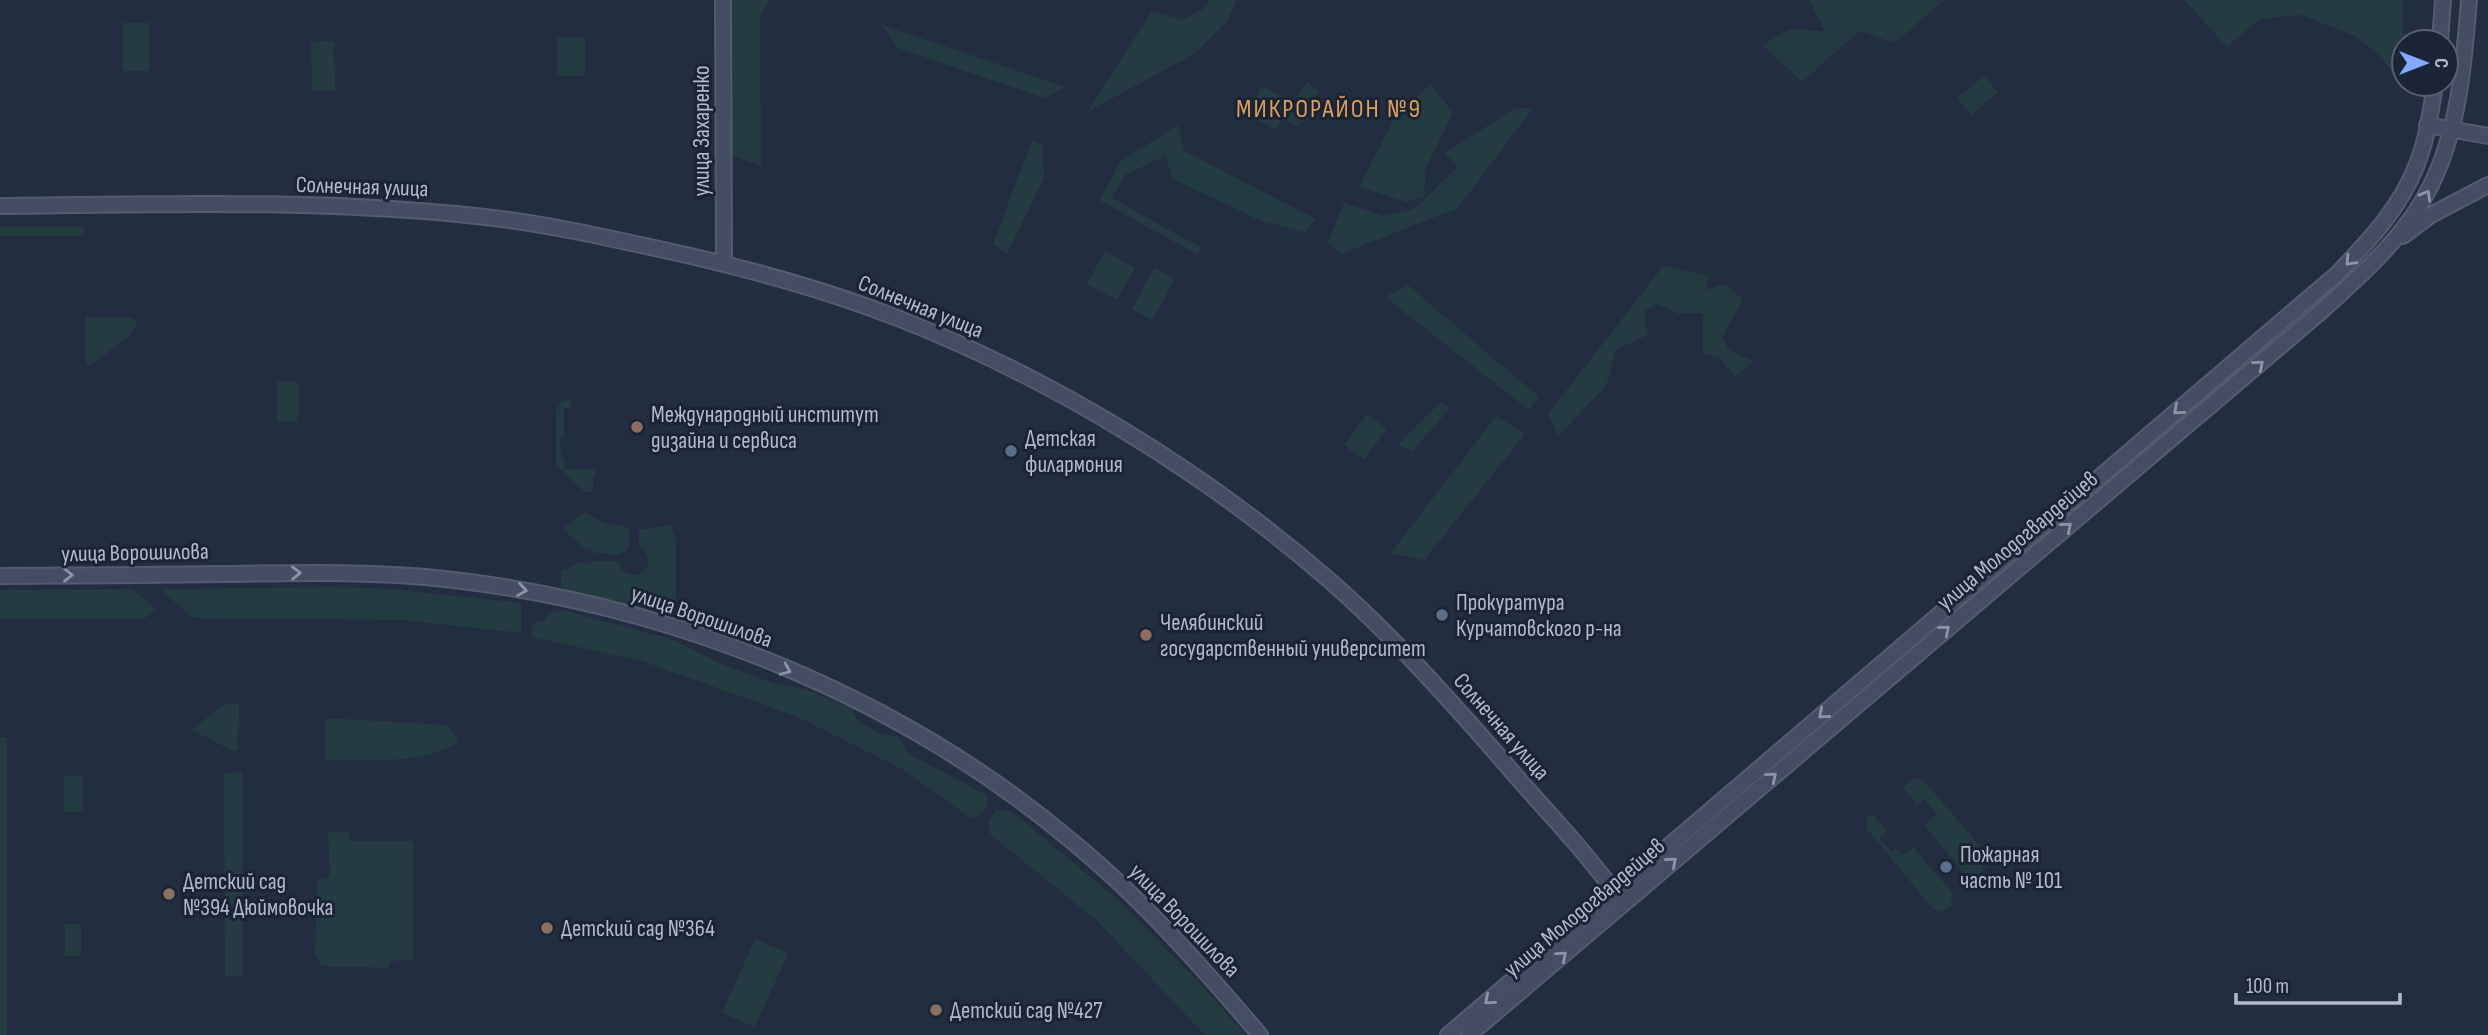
<svg xmlns="http://www.w3.org/2000/svg" width="2488" height="1035" viewBox="0 0 2488 1035" font-family="'Sofia Sans Condensed',sans-serif">
  <style>
    .green { fill: #243b41 }
    .lines { fill: none; stroke-linecap: round; stroke-linejoin: round }
    .secondary-casing { stroke: #545d6e; stroke-width: 18 }
    .secondary { stroke: #444d63; stroke-width: 14 }
    .oneway { stroke: #8c94a7 }
    .education-dot { fill: #8d6e63; stroke: #1b2435; stroke-width: 2.5 }
    .service-dot { fill: #5c6f8a; stroke: #1b2435; stroke-width: 2.5 }
    .labels { text-anchor: middle; stroke-width: 6; stroke-linejoin: round; paint-order: stroke }
    .street-label { font-size: 23px; fill: #b3bacb; stroke: #1b2435 }
    .poi-label { font-size: 23px; fill: #b3bacb; stroke: #1b2435; text-anchor: start }
    .quarter-label { font-size: 26px; letter-spacing: 2px; fill: #de9f5b; stroke: #1b2435 }
  </style>
  <rect width="100%" height="100%" fill="#222d40"/>
  <!-- green -->
  <g class="green">
    <polygon points="731,0 770,0 760,17 761,166 731,155"/>
    <polygon points="1210,0 1236,0 1227,22 1194,54 1087,112 1152,11 1183,20 1206,7"/>
    <polygon points="1809,0 1944,0 1895,43 1859,31 1802,82 1763,45 1789,29 1825,31"/>
    <polygon points="2184,0 2403,0 2404,86 2376,52 2353,35 2301,15 2260,19 2227,47"/>
    <rect x="123" y="23" width="26" height="48"/>
    <polygon points="882,25 1066,87 1045,98 898,48"/>
    <rect x="557" y="38" width="28" height="38"/>
    <polygon points="334,41 335,91 312,91 311,42"/>
    <polygon points="1984,76 1998,92 1971,115 1957,98"/>
    <polygon points="1307,82 1319,92 1300,125 1297,126 1286,120 1285,116"/>
    <polygon points="1430,84 1453,112 1426,168 1424,197 1407,202 1359,187 1393,121"/>
    <polygon points="1262,86 1291,101 1276,130 1247,114"/>
    <polygon points="1515,108 1533,108 1458,208 1341,254 1328,243 1344,203 1383,216 1414,209 1458,167 1445,153"/>
    <polygon points="1178,125 1184,151 1316,219 1305,232 1259,220 1173,179 1165,156 1125,175 1112,198 1202,248 1196,254 1099,200 1121,161"/>
    <polygon points="1032,140 1043,145 1044,178 1007,254 993,244"/>
    <polygon points="0,227 84,227 83,236 0,236"/>
    <polygon points="1105,251 1135,268 1117,300 1087,284"/>
    <polygon points="1664,265 1709,276 1706,290 1725,284 1743,300 1722,338 1729,350 1753,361 1735,377 1719,357 1703,354 1703,313 1679,314 1657,304 1644,311 1647,335 1616,350 1606,386 1558,436 1548,414"/>
    <polygon points="1154,268 1175,279 1152,320 1132,309"/>
    <polygon points="1408,285 1539,397 1529,410 1385,297"/>
    <polygon points="86,317 129,317 134,318 137,324 128,337 88,367 86,361"/>
    <rect x="277" y="382" width="21" height="40"/>
    <polygon points="563,401 571,401 571,408 564,408 564,437 560,438 561,458 564,458 564,469 596,469 596,476 593,477 593,492 585,492 556,465 556,409"/>
    <polygon points="1441,402 1450,408 1412,452 1398,444"/>
    <polygon points="1367,414 1387,429 1364,460 1344,445"/>
    <polygon points="1496,416 1525,434 1425,559 1390,554"/>
    <polygon points="584,512 603,522 630,528 630,546 620,555 596,553 590,548 585,549 563,529"/>
    <path d="M671,525L676,540V617L561,588V571L582,561L587,564L595,561L619,562C621,573 630,576 640,574C652,566 651,554 639,546V530Z"/>
    <polygon points="335,587 392,589 521,603 521,633 403,620 193,618 160,589"/>
    <polygon points="133,589 155,609 144,619 0,619 0,590"/>
    <polygon points="561,610 671,639 723,665 777,684 805,689 852,709 858,721 883,735 899,737 907,753 987,795 988,805 979,816 972,819 902,769 798,717 642,661 532,637 531,628 535,622 546,620 548,614"/>
    <polygon points="224,704 239,704 238,751 233,751 192,730"/>
    <path d="M326,718L448,725L460,742C420,765 370,760 326,760Z"/>
    <rect x="0" y="737" width="7" height="298"/>
    <polygon points="242,772 243,977 225,976 224,773"/>
    <rect x="64" y="776" width="19" height="36"/>
    <polygon points="1915,778 1923,780 1987,854 1988,863 1979,875 1966,876 1924,825 1937,814 1925,799 1917,805 1903,787"/>
    <polygon points="997,810 1012,812 1115,897 1191,974 1246,1035 1205,1035 1097,921 990,834 988,822"/>
    <polygon points="1872,813 1887,831 1880,838 1891,852 1896,848 1903,855 1913,847 1950,890 1952,895 1951,906 1940,912 1933,909 1866,828 1867,819"/>
    <polygon points="328,832 348,832 350,841 413,841 414,960 391,961 388,968 321,966 315,955 317,880 330,877"/>
    <rect x="65" y="924" width="16" height="32"/>
    <polygon points="755,939 788,953 755,1027 722,1013"/>
  </g>
  <g class="lines">
    <!-- secondary casing -->
    <g class="secondary-casing">
      <g id="secondary">
        <polyline points="723,0 724,263"/>
        <polyline points="2440,42 2443,0"/>
        <polyline points="2427,125 2488,136"/>
        <path d="M0,206C161,204 324,199 485,217C540,223 595,235 650,247C735,265 819,287 900,319C1053,379 1205,472 1329,580C1392,635 1448,698 1503,761C1529,792 1557,821 1583,852C1597,869 1610,886 1625,902"/>
        <polyline points="2403,236 2431,215 2488,185"/>
        <path d="M0,576C75,576 151,575 226,574C299,573 372,571 445,579C671,604 899,695 1074,843C1143,900 1202,967 1260,1035"/>
        <path d="M1448,1035L2337,274C2368,242 2401,207 2417,164C2427,139 2431,110 2435,84"/>
        <path d="M1469,1035L2317,315C2358,278 2405,238 2430,187C2459,130 2464,63 2469,0"/>
      </g>
    </g>
    <!-- secondary -->
    <use href="#secondary" class="secondary"/>
  </g>
  <!-- one-way arrows -->
  <defs><path id="oneway-chevron" d="M-2-3.5L2.5 0L-2 3.5" fill="none" stroke-width="1.6" stroke-linecap="round" stroke-linejoin="round" transform="scale(1.75)"/></defs>
  <g class="oneway">
    <use href="#oneway-chevron" transform="translate(2426 195) rotate(-61)"/>
    <use href="#oneway-chevron" transform="translate(2350 261) rotate(133)"/>
    <use href="#oneway-chevron" transform="translate(2259 365) rotate(-40)"/>
    <use href="#oneway-chevron" transform="translate(2178 410) rotate(139)"/>
    <use href="#oneway-chevron" transform="translate(2067 527) rotate(-40)"/>
    <use href="#oneway-chevron" transform="translate(296 573) rotate(-1)"/>
    <use href="#oneway-chevron" transform="translate(68 575)"/>
    <use href="#oneway-chevron" transform="translate(522 590) rotate(10)"/>
    <use href="#oneway-chevron" transform="translate(1945 630) rotate(-40)"/>
    <use href="#oneway-chevron" transform="translate(786 670) rotate(23)"/>
    <use href="#oneway-chevron" transform="translate(1823 714) rotate(139)"/>
    <use href="#oneway-chevron" transform="translate(1772 777) rotate(-40)"/>
    <use href="#oneway-chevron" transform="translate(1672 862) rotate(-41)"/>
    <use href="#oneway-chevron" transform="translate(1562 956) rotate(-40)"/>
    <use href="#oneway-chevron" transform="translate(1489 1000) rotate(140)"/>
  </g>
  <!-- markers -->
  <g class="education-dot">
    <circle cx="637" cy="427" r="7"/>
    <circle cx="1146" cy="635" r="7"/>
    <circle cx="169" cy="894" r="7"/>
    <circle cx="547" cy="928" r="7"/>
    <circle cx="936" cy="1010" r="7"/>
  </g>
  <g class="service-dot">
    <circle cx="1011" cy="451" r="7"/>
    <circle cx="1442" cy="615" r="7"/>
    <circle cx="1946" cy="867" r="7"/>
  </g>
  <g class="labels">
    <!-- street labels -->
    <g class="street-label">
      <text transform="translate(701 131) rotate(-90)" y="8">улица Захаренко</text>
      <text transform="translate(362 186) rotate(2)" y="8">Солнечная улица</text>
      <text transform="translate(921 306) rotate(22)" y="8">Солнечная улица</text>
      <text transform="translate(2017 540) rotate(-40)" y="8">улица Молодогвардейцев</text>
      <text transform="translate(135 552) rotate(-1)" y="8">улица Ворошилова</text>
      <text transform="translate(702 616) rotate(19)" y="8">улица Ворошилова</text>
      <text transform="translate(1502 726) rotate(49)" y="8">Солнечная улица</text>
      <text transform="translate(1584 907) rotate(-40)" y="8">улица Молодогвардейцев</text>
      <text transform="translate(1185 920) rotate(46)" y="8">улица Ворошилова</text>
    </g>
    <!-- poi labels -->
    <g class="poi-label">
      <text x="651" y="422">Международный институт<tspan x="651" dy="26">дизайна и сервиса</tspan></text>
      <text x="1025" y="446">Детская<tspan x="1025" dy="26">филармония</tspan></text>
      <text x="1456" y="610">Прокуратура<tspan x="1456" dy="26">Курчатовского р-на</tspan></text>
      <text x="1160" y="630">Челябинский<tspan x="1160" dy="26">государственный университет</tspan></text>
      <text x="1960" y="862">Пожарная<tspan x="1960" dy="26">часть № 101</tspan></text>
      <text x="183" y="889">Детский сад<tspan x="183" dy="26">№394 Дюймовочка</tspan></text>
      <text x="561" y="936">Детский сад №364</text>
      <text x="950" y="1018">Детский сад №427</text>
    </g>
    <!-- quarter labels -->
    <g class="quarter-label">
      <text x="1329" y="117">МИКРОРАЙОН №9</text>
    </g>
  </g>
  <!-- north arrow -->
  <g transform="translate(2425 63) rotate(90)"><circle r="33" fill="#1b2435" stroke="#586071" stroke-width="2"/>
  <path d="M0-5L12 26L0 18L-12 26Z" fill="#83a9ff"/>
  <text y="-10" font-size="19" font-weight="bold" text-anchor="middle" fill="#b3bacb">С</text>
  </g>
  <!-- scale -->
  <path d="M2236 993v10h164v-10" fill="none" stroke="#b3bacb" stroke-width="3.5"/>
  <text x="2246" y="993" font-size="21" fill="#b3bacb" stroke="#1b2435" stroke-width="5" paint-order="stroke">100 m</text>
</svg>
